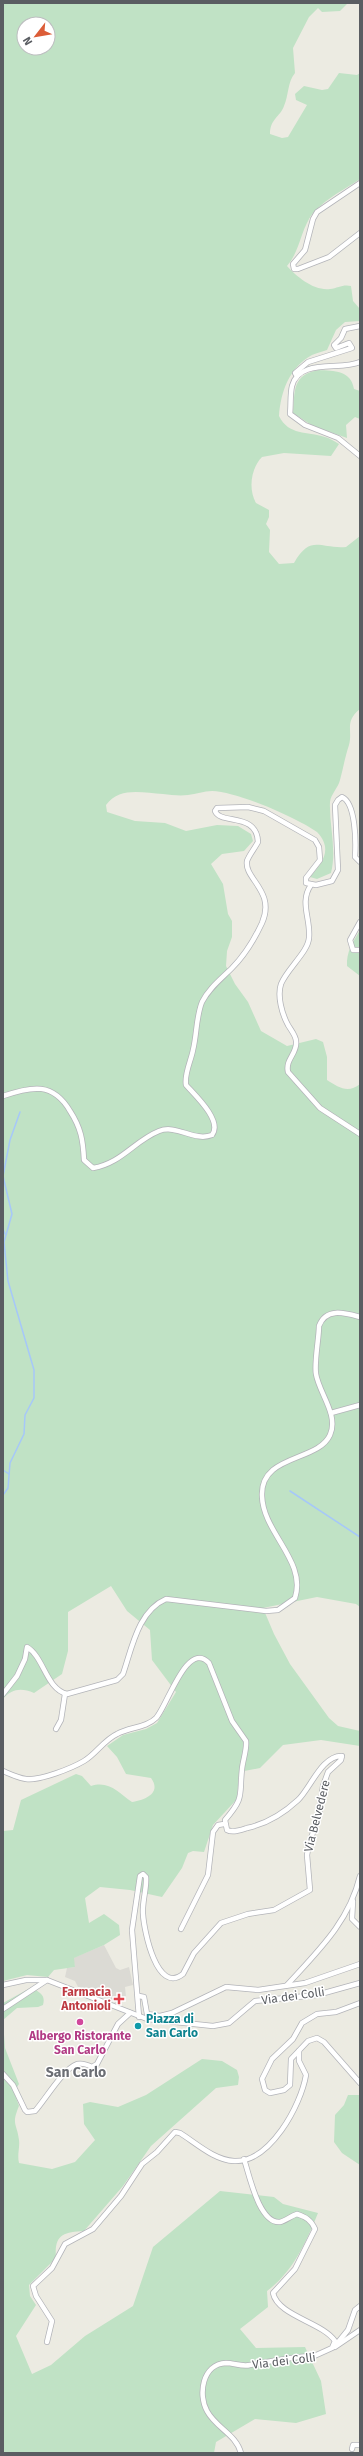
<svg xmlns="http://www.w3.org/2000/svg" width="363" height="2456" viewBox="0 0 363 2456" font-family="'Fira Sans',sans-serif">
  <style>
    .industrial { fill: #dbdad4 }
    .green { fill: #c0e2c5; fill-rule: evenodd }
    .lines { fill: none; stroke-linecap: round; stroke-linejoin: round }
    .stream { stroke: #a6c8f9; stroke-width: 1.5 }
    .minor-casing { stroke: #b3b4b9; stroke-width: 6 }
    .minor { stroke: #fff; stroke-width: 4.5 }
    .health-dot { fill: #e0444e; stroke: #fff; stroke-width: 1.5 }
    .hotel-dot { fill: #d1479c; stroke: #fff; stroke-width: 1.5 }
    .culture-dot { fill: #0f9aa8; stroke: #fff; stroke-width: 1.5 }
    .labels { text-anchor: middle; stroke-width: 3; stroke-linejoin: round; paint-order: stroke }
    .street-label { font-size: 12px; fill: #5a5d62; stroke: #fff }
    .health-label { font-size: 12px; font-weight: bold; fill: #be3a42; stroke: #fff; text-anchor: end }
    .culture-label { font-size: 12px; font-weight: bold; fill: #0d838f; stroke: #fff; text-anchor: start }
    .hotel-label { font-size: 12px; font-weight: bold; fill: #b23c85; stroke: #fff }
    .quarter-label { font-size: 14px; font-weight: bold; fill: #6b6e74; stroke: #fff }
  </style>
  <rect width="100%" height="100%" fill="#ecebe2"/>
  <!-- industrial -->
  <polygon class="industrial" points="104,1945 116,1968 120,1970 129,1967 133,1985 125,1987 126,1997 116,2003 79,1989 75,1981 65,1977 67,1968 75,1967 73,1958"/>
  <!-- green -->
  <g class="green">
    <path d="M3,3H348L340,11L322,12L318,8L309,17L293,48L295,73C287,83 289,95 284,106C280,117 270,119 270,134L282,138L288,137L307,105L296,100L295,94L304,86L322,90L328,89L339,73L357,75L360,73V179C344,190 319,202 309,219C300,235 299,252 287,266C297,277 314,291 330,289C338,288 343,284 351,286L353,301L360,309V321L345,322L336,330L327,350C322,352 316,353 312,355C289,368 281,391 279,416C289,436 307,431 325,437C329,438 334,441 339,444L331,456L284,453L262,457C251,468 248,489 256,503L269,510V517L266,524L270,530L269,552L279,564L294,563C311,534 319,549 346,547L360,536V709C344,722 353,730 349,745C345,757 343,769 340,780C338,788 331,794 330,802C329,826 337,849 331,873L317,879L310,877C323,862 333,849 317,832C295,817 238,792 212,791C204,791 196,794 188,795C180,796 171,795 163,794C143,793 120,786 106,805L107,812L135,821L165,823L186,831L217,825L238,826L251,834L253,841L244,851L222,854L211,864L223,884L228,914L232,921V937L227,951L226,966L235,984L248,1002L261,1031L287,1046L316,1039L323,1042L327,1057V1080C338,1087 348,1094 360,1084V1607L356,1604L317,1597L263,1608L274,1634L290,1664L329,1718L338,1726L360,1731V1746L321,1740L283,1745L260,1768L239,1772L237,1799L213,1825L204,1852L193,1851L188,1853L182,1868L162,1897L130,1890L100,1887L85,1898L89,1923L104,1914L119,1925L120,1935L104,1945L74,1958L75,1967L54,1970L48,1977L27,1975L3,1981V1831L13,1830L21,1800L76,1774L82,1776L91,1786C109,1780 119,1793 132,1802C145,1800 162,1793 151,1778L126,1774L117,1757L107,1746L123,1735L146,1729L157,1723L176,1692L152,1660L150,1630L127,1611L111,1586L68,1612V1651L62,1674L34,1693C22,1688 12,1688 3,1699ZM24,24H48V48H24Z"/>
    <path d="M319,370C334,371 351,370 354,389L360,391V419L355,417L346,425L347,438L313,426L293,413C295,390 292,375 319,370Z"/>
    <path d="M360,930V976L347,966C346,952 353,942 360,930Z"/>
    <path d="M32,1987C39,1993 46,1994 43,2005L38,2007L17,2008L3,2020L5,2048L19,2084L14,2092L19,2106C11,2125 17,2123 19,2140C20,2148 17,2154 19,2163L52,2169L75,2162L95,2140L84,2124L83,2104L90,2102L118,2107L146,2095L202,2059L222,2061L237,2070L239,2077L238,2085L216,2088L151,2146L123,2186L84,2231C63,2232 54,2235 56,2258L29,2285L30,2296L36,2305L16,2336L32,2374L51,2365L85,2336L133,2306L153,2247L220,2191L274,2197L283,2204L318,2213C306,2242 293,2272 267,2291L268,2307L240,2329L256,2348L305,2347L321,2381L326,2414L296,2423L255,2419L216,2442L214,2453H3V2003Z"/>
    <polygon points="348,2095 360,2095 360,2165 342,2153 334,2142 335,2115 344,2105"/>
  </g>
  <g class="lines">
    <!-- stream -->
    <g class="stream">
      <polyline points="3,1229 5,1234"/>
      <polyline points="3,1470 9,1474"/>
      <polyline points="290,1491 360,1537"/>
      <polyline points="3,1495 8,1488 10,1463 24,1434 25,1415 34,1398 34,1370 8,1281 4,1242 12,1214 3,1176 10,1140 20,1112"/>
    </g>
    <!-- minor casing -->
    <g class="minor-casing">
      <g id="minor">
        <polyline points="360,183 317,212 313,219 305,250 293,264 294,269 298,269 329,257 360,233"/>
        <path d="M360,362C340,371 299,358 292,386C290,394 291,405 290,414L305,425L338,438L360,456"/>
        <polyline points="297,376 295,373 308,362 352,348 349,343 336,348 334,345 341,338 345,329 360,326"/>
        <path d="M311,885C299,902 311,919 309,938C308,952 287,969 281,984C277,996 282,1014 288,1025C291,1030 296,1036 296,1041C298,1053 285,1059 288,1072L320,1108L360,1134"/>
        <polyline points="360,922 350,940 353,950 360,950"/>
        <path d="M3,1096C32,1086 53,1082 70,1111C81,1128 83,1140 84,1160L93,1168C122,1163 134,1141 159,1131C177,1124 194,1142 212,1135C223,1121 195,1095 186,1085C184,1074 191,1061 193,1050C197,1034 196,1017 202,1002C209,988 221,979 232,968C244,956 255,938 262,923C276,891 244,879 247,861C249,855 255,848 258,842C257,812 220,825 215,811L217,808L248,807L264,811L315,840L319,847L320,860L306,878V883L316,885L332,881L338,870L335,805L338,800L342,797C356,803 356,843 355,857L360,862"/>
        <polyline points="331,1413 360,1405"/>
        <path d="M3,1694L17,1676L25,1659L27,1647C44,1657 46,1689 67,1694L117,1680L123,1674C132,1648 138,1611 166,1599L266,1611L278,1610L295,1598C307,1561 263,1533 262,1496C260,1454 318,1462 330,1435C339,1415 319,1393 316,1374C314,1363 319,1338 319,1326C326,1307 345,1313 360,1317"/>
        <polyline points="56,1729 61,1720 65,1694"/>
        <path d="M3,1771C10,1774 18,1778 26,1779C40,1781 72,1768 84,1761C96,1754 104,1740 117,1734C129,1727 146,1728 156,1718C167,1707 187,1639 209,1663L232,1721L246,1741C247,1750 243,1759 242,1769C239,1796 245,1797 225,1820L227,1830C233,1833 241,1830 247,1828C266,1824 284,1813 298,1800C310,1789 322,1755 342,1756L341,1760L328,1772L323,1786L319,1815L309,1844L307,1855L310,1890L274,1910L248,1914L221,1923L194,1953L183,1974C157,1995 144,1931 143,1914C142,1901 147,1889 146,1877L143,1874L140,1876L132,1930L139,2017"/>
        <polyline points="353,1901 352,1919 360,1927"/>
        <polyline points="181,1929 208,1875 213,1832 218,1825 224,1824"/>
        <polyline points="3,1985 26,1980 47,1980 147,2019 213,2026 229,2023 255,2001 317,1995 360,1983"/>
        <path d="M287,1985C318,1951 349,1922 360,1876"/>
        <polyline points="139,1996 144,1997 147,2014 160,2016 172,2013 226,1987 258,1990 305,1983 360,1964"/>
        <polyline points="360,2003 336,2012 317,2014 302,2023 293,2039 272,2059 262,2079 265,2090 270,2093 284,2090 290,2085 291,2059 308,2041 317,2038 324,2042 360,2083"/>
        <polyline points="3,2009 47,1980"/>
        <path d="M3,2074L13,2085L25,2110L27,2112L35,2111C45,2100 63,2069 77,2064C81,2063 88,2065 92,2067L97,2064L118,2024L130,2013"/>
        <path d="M244,2159C249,2174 259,2224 280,2222C285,2221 291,2216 297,2214C306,2217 311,2220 315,2229L295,2269L273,2293C278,2316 322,2322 335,2341L332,2348L312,2357"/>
        <path d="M47,2342L52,2321L36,2296L33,2286L52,2268L65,2244L93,2229L121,2196L142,2164L157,2152L175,2132L180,2133C196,2143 214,2160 234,2161C270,2163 301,2105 306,2075L299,2061V2051"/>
        <polyline points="335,2346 348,2330 355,2310 360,2306"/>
        <polyline points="335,2347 360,2330"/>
        <polyline points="352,2449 353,2445 360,2445"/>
        <path d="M241,2453C236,2434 216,2428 207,2411C198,2395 202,2364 226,2363C234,2363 242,2367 250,2365C271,2361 291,2357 313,2356"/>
      </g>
    </g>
    <!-- minor -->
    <use href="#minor" class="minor"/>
  </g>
  <!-- markers -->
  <path class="health-dot" d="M117 1993h4v4h4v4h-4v4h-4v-4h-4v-4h4z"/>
  <circle class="hotel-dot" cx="80" cy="2022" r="4"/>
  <circle class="culture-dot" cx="138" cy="2026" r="4"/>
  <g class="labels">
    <!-- street labels -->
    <g class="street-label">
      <text transform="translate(317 1816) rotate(-76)" y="4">Via Belvedere</text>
      <text transform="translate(293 1996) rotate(-8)" y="4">Via dei Colli</text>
      <text transform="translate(284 2361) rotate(-7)" y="4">Via dei Colli</text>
    </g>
    <!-- health labels -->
    <g class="health-label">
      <text x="111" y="1996">Farmacia<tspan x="111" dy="14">Antonioli</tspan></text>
    </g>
    <!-- culture labels -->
    <g class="culture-label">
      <text x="146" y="2023">Piazza di<tspan x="146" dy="14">San Carlo</tspan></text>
    </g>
    <!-- hotel labels -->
    <g class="hotel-label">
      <text x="80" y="2040">Albergo Ristorante<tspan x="80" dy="14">San Carlo</tspan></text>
    </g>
    <!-- quarter labels -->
    <g class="quarter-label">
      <text x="76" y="2077">San Carlo</text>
    </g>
  </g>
  <!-- border -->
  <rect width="363" height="2456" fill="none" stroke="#5a5d62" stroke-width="8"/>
  <!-- north arrow -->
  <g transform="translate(36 36) rotate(239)"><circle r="19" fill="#ffffff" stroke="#bdbec0"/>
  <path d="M0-3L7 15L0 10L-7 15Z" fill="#dc5d38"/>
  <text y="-6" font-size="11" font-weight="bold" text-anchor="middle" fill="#5a5d62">N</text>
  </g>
</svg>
